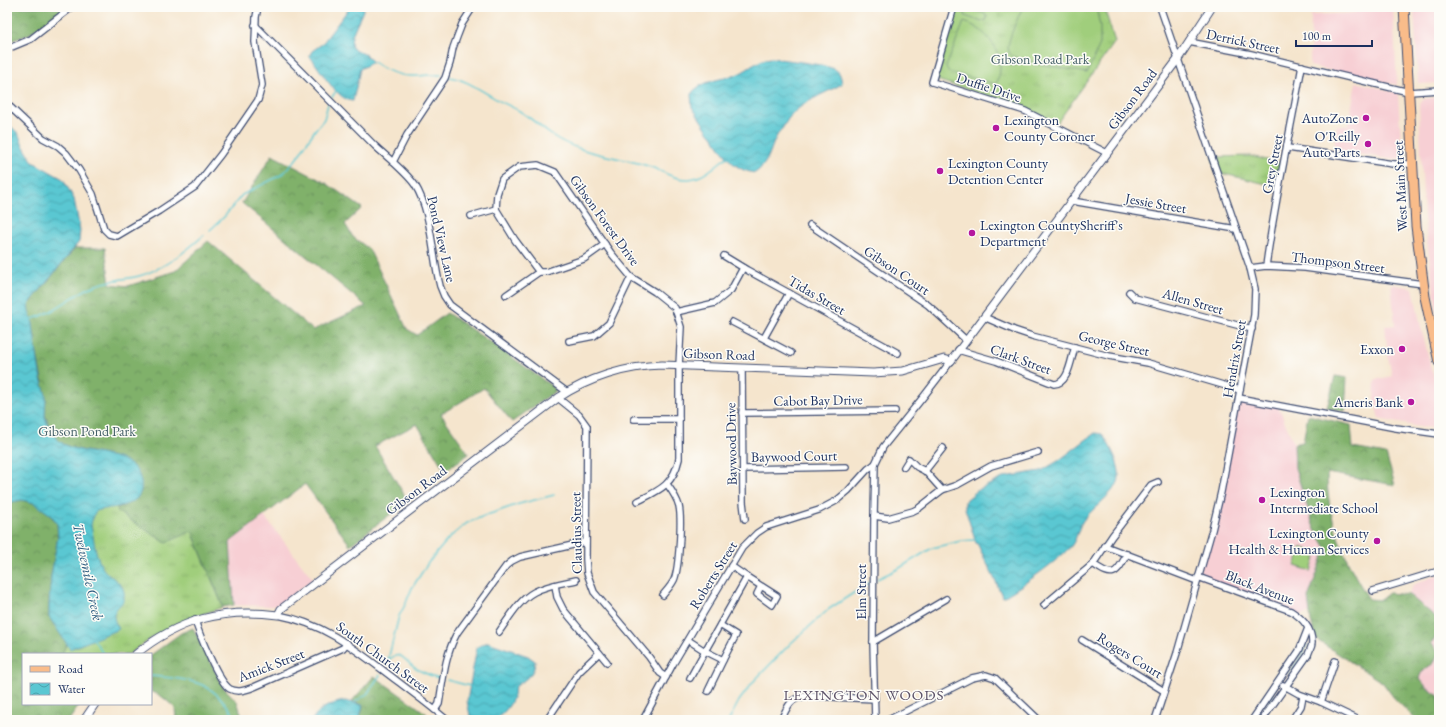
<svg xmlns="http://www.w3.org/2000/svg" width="1446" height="727" viewBox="0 0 1446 727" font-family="'EB Garamond',serif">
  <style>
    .built { fill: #f7cfd4 }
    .grass { fill: url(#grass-tufts); stroke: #5e7e6c }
    .forest { fill: url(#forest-crowns); stroke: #4e7064 }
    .pitch { fill: #a0ce7b; stroke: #5e7e6c }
    .water { fill: url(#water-waves); stroke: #3a7b98 }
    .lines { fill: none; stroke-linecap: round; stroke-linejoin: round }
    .stream { stroke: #5ac7d2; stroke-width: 1.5 }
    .minor-casing { stroke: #3c4a6f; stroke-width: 8 }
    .tertiary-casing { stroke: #3c4a6f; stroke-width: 9 }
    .primary-casing { stroke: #3c4a6f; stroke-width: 11 }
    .minor { stroke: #fff; stroke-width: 5.5 }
    .tertiary { stroke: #fff; stroke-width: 7 }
    .primary { stroke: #f9bc8a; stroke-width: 9 }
    .poi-dot { fill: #b5179e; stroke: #fdfcf7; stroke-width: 1.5 }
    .labels { text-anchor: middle; stroke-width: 3; stroke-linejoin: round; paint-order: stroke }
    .street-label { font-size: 14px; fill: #1b2f5e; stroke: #fdfcf7 }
    .park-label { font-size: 14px; fill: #435f67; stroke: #fdfcf7 }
    .poi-label { font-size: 14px; fill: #1b2f5e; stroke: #fdfcf7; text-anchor: end }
    .water-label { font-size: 15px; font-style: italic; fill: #2e5d81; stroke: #fdfcf7 }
    .neighbourhood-label { font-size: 15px; letter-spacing: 1px; fill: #5d5369; stroke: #fdfcf7 }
  </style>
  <defs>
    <pattern id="grass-tufts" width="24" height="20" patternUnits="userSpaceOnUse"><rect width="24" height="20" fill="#a0ce7b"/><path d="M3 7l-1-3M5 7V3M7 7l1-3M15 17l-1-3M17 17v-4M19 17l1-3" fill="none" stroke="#89b16d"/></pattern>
    <pattern id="forest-crowns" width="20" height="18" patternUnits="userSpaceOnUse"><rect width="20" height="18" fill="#80b16b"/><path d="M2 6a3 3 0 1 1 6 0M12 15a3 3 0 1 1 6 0" fill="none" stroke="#68905b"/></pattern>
    <pattern id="water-waves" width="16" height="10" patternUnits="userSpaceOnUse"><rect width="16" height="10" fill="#5ac7d2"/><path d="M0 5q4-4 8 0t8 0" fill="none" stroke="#4aa2ae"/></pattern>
  </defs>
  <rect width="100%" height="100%" fill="#fdfcf7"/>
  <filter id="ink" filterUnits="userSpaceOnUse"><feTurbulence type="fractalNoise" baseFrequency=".025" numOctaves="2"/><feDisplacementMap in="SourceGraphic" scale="8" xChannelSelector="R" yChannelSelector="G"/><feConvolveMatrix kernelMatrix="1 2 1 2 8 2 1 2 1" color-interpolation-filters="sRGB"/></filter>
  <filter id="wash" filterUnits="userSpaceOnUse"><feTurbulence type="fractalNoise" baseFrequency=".012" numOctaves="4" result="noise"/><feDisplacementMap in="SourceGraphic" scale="16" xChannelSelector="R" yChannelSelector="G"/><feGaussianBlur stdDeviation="0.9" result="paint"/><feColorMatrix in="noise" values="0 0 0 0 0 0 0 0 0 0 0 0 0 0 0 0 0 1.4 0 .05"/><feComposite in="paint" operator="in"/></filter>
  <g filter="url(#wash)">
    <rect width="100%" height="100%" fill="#f5e5cd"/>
    <!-- built -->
    <g class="built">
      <polygon points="1355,7 1393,7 1397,85 1310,66 1311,15 1355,13"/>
      <polygon points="1414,7 1439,7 1439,83 1420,84 1418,82"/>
      <polygon points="1356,82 1398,93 1402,158 1390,159 1333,150 1337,125 1348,126"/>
      <polygon points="1439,97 1439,328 1424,218 1419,103 1423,99"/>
      <polygon points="1391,284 1413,288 1422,332 1439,396 1439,428 1420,427 1379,419 1374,399 1375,380 1392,376 1388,356 1385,326 1395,325"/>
      <polygon points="1239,398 1278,405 1294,444 1295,468 1314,528 1326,548 1308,598 1310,613 1298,616 1198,577 1217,508"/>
      <polygon points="264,516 313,579 279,605 270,606 234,605 230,542"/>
      <polygon points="1439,574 1439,627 1437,618 1408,594 1413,585"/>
      <polygon points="1439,633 1439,696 1428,689 1418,678 1422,671 1434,663 1431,643"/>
    </g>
    <!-- grass -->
    <g class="grass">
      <polygon points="957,7 1104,7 1115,42 1057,123 1024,108 937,80 935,75"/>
      <polygon points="1250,156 1284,164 1279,187 1216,172 1212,157"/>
      <polygon points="32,319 192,531 223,607 194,617 174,625 156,635 129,654 62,654 34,503 7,503"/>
    </g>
    <!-- forest -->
    <g class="forest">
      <polygon points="7,7 66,7 28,35 7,42"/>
      <polygon points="272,155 326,183 362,208 345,224 353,237 369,249 407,329 417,335 447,313 502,350 557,390 512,422 484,388 441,414 469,454 445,471 417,424 375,446 408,501 350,545 305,484 230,542 234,605 223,607 192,531 166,543 118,512 117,508 123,506 104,455 72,448 65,445 58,440 50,428 45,415 45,394 36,350 32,319 28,311 29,304 75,248 105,248 110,284 128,286 175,271 208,241 313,330 366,306 242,203"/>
      <polygon points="1335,376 1347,378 1345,411 1327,408"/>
      <path d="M1308,415L1351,425L1353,448L1386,454L1395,485L1327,473C1327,518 1344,561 1369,599L1380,600L1389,593L1409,595L1437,618L1439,633L1431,643L1439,653L1434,663L1422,671L1419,678L1428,689L1439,696V720H1416L1394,698L1383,683L1317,640L1311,622L1308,598L1326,548L1314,528L1295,468L1294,444L1303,442Z"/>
      <polygon points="22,500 34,503 45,510 51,515 57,523 58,537 51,576 49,605 49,617 67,643 62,654 23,654 23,704 80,704 69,720 7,720 7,503"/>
      <path d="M193,628L224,688L237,701L243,720H176L175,708C168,702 160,693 151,692V655L181,633Z"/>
      <polygon points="374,676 427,714 419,720 359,720 363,707 360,704 352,701"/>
    </g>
    <!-- pitch -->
    <g class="pitch">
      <path d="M1023,7H1096L1100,26V44L1087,73L1041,64L1012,56C1010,54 1008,51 1008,47C1009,37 1018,17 1023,7Z"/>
      <polygon points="968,8 985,14 985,15 987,16 986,21 983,20 982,22 965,16 966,14 963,13 964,9 967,9"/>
      <path d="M964,22C989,29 1009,59 996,84L949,72L946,67Z"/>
      <polygon points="1301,547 1317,553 1311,571 1295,566"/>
    </g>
    <!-- water -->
    <g class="water">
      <path d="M350,7H364C361,19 348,35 352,48L366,55L373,62L360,69L353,101C338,101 321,71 312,59L309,56L312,51L322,44Z"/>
      <path d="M771,58C784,60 827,64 836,70C841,73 841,79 842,84C824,94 801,102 788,119C786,122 784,126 782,129C780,131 779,131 778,134C769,149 771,161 755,173C731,169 725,154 712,136L710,134L692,107L691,94C701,80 722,80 738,74C750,69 758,59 771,58Z"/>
      <path d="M7,123L18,133L24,147L33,162L63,179L74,199L80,230L79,242L29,304C27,311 32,317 33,324C35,343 38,361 41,379C43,385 45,390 46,396C46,402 45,409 45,415C46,424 52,435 59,441C81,459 136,447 141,482C145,508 113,506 96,511L93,516L91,525C94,539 95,555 102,567C108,578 122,580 124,592C126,605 116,605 114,614C113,619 117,625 119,629L70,649L49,617V605L51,576L58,537L57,523L51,515L34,503L22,500L7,503Z"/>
      <path d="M1095,433L1102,434C1110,445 1123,468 1118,482C1115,491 1093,509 1085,518C1078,526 1078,536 1072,545C1062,558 1018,589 1003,597L1002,596L996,582L978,545L976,543L965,508V501L978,490L1005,477L1041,471L1058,461Z"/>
      <path d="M488,642L528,656L535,661C535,675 525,679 515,687C513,704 508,708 496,720H471L467,701L477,647Z"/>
      <path d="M345,701L363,705L359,720H312C319,708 332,703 345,701Z"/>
    </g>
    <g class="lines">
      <!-- stream -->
      <g class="stream">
        <path d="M373,62C386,71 400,77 416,76C425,76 432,74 441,75"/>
        <path d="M450,77C466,80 477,88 491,96C500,102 511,106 521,112C531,118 540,127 550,134C578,154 616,156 648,166C661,170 674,180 688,179C705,178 714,166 727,157"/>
        <polyline points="332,97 336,91"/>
        <polyline points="210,230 224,217 242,195 283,174 297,158 315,130 324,119 328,104"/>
        <path d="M32,319C54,313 69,298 89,288C105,280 122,280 139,276C164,269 185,252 204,235"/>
        <polyline points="877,579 898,569 932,548 961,541 974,540"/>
        <polyline points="93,638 103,654"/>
        <polyline points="388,660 399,616 405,605 412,588 428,563 450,537 467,523 484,516 519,504 554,495"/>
        <path d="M388,660C402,649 403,660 415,668C422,672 431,676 439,678"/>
        <polyline points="1289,674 1300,658 1307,645"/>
        <path d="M151,676C194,680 213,680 237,720"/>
        <polyline points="447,680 470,686"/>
        <polyline points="355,702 367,694 380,675"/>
        <polyline points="729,720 739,701 753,682 791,643 829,609 869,583"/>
        <polyline points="1256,720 1274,694"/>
      </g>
    </g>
  </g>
  <g filter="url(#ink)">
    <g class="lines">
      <!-- minor casing -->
      <g class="minor-casing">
        <g id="minor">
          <polyline points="954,7 932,82 1025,111 1107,153"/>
          <path d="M255,25L375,146C387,157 406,172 415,185C432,212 432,256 440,286L444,296L450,305L567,392"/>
          <polyline points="1189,42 1251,54 1409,92 1439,90"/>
          <polyline points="7,49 31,39 72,7"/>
          <polyline points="7,104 43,138 58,146 66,153 79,170 93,194 104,229 109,234 117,236 159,211 195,187 221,154 258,100 262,85 255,42 256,17 258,7"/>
          <polyline points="1288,148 1393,164 1413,164"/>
          <polyline points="393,162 407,135 445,78 450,63 453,48 457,37 462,24 473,7"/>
          <polyline points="1072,201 1236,229"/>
          <polyline points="471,216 496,209"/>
          <polyline points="810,225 928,305 966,340"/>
          <polyline points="724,256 747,270 898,353"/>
          <path d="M1266,266C1275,199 1290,133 1302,66"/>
          <polyline points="1250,268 1266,266 1305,268 1423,284"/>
          <path d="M539,272L515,240L496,209L497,194L502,179L519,167L538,165L555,172L611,253L631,277L655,292L675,308L681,327L679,366V459C673,485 660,490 638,501"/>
          <polyline points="1129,292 1135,298 1252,329"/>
          <polyline points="506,295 539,272 546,272 584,259 605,244"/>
          <polyline points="676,312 715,303 731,290 743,268"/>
          <polyline points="984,317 1014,330 1032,336 1109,356 1148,363 1240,390"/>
          <polyline points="732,322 791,353"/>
          <polyline points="764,338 789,293"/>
          <polyline points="569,341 594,336 609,323 631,277"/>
          <path d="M958,350L996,361L1054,384C1069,384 1071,358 1075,347"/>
          <polyline points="742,368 743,502 745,519"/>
          <polyline points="558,398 579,415 587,426 586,559 587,573 594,592 649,657 660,673 666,677"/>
          <polyline points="1239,398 1396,428 1439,434"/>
          <polyline points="742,413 895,411"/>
          <polyline points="634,419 679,419"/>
          <polyline points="904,467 909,459 917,467 925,471 942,490"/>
          <polyline points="743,469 846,467"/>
          <polyline points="925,471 943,448"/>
          <polyline points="874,516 888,518 913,511 919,508 942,490 957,485 991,466 1038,452"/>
          <polyline points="1105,546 1197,581"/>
          <path d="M1093,564C1113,578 1116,575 1127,554"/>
          <polyline points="731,566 747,577"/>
          <path d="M1198,577L1291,611C1302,618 1312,628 1312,643C1312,647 1309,651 1308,655L1262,720"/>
          <polyline points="555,585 557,597 563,609 607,662"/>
          <polyline points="1373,591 1439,571"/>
          <path d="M663,595C667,590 671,586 674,580C679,569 682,519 679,506C677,498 672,491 667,484"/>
          <polyline points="1044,605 1093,564 1112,536 1151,485 1158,482"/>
          <path d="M278,615C321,623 350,645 384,671C405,687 427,703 447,720"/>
          <path d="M195,620C199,634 219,683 230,689C238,693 246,690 254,687L343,648L347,643"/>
          <polyline points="720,625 736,635 723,660"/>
          <path d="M499,632C509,618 519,600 534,592C547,585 562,583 576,580"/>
          <polyline points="688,640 705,651 747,577 777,596 772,605 757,594 761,586"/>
          <polyline points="1082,640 1164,691"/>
          <polyline points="873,642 946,599"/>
          <polyline points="690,678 705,651 723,660 708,691"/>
          <polyline points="1283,685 1299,694 1321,702 1359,720"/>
          <polyline points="1321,702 1335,661"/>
          <path d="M435,710L439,704C443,680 445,655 457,633L506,566L512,561L520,557L586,542"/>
          <polyline points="133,720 137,720"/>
          <polyline points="547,720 579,672 599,653"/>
          <polyline points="643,720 673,664 742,548 757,533 766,527 819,510 836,501 848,491 868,469 875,464 883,447 924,396 951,361"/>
          <path d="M781,720C789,704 790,697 810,696L875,699"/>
          <polyline points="875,720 873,642 874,516 875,464"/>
          <polyline points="888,720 972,678 986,675 995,678 1039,720"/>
          <polyline points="1155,720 1177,653 1212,530 1221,492 1254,315 1255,289 1250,268 1160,7"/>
          <polyline points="1252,720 1299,651 1308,628"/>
          <polyline points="1292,720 1301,706 1303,696"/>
        </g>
      </g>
      <!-- tertiary casing -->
      <g class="tertiary-casing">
        <g id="tertiary">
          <path d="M136,654C179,619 223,608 278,615L281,609L558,398C588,378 626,366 662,365L873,373L903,371L944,359L951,361L1178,59L1212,7"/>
          <polyline points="84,720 95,704"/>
        </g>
      </g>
      <!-- primary casing -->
      <g class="primary-casing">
        <polyline id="primary" points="1404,7 1416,226 1425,297 1439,362"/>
      </g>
      <!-- minor -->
      <use href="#minor" class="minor"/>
      <!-- tertiary -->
      <use href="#tertiary" class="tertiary"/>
      <!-- primary -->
      <use href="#primary" class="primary"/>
    </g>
  </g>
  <!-- markers -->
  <g class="poi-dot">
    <circle cx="1366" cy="118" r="4"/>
    <circle cx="996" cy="128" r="4"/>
    <circle cx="1368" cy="144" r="4"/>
    <circle cx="940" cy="171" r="4"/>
    <circle cx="972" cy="233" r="4"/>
    <circle cx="1402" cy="349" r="4"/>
    <circle cx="1411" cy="402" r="4"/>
    <circle cx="1262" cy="500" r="4"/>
    <circle cx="1377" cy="541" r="4"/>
  </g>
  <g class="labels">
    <!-- street labels -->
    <g class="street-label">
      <text transform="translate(1243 41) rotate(12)" y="5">Derrick Street</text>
      <text transform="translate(989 87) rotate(18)" y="5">Duffie Drive</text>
      <text transform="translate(1132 99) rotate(-53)" y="5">Gibson Road</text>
      <text transform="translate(1272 164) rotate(-79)" y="5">Grey Street</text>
      <text transform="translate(1400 186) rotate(-93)" y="5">West Main Street</text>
      <text transform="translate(1156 203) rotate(10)" y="5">Jessie Street</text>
      <text transform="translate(605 220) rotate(54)" y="5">Gibson Forest Drive</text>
      <text transform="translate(442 239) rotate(77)" y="5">Pond View Lane</text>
      <text transform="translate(1338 262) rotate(7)" y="5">Thompson Street</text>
      <text transform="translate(897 270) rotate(34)" y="5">Gibson Court</text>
      <text transform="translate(817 295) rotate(30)" y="5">Tidas Street</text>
      <text transform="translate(1193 301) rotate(16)" y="5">Allen Street</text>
      <text transform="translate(1114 343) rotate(13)" y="5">George Street</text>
      <text transform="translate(719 354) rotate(2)" y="5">Gibson Road</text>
      <text transform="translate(1021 359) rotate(20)" y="5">Clark Street</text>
      <text transform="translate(1234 359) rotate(-80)" y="5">Hendrix Street</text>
      <text transform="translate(818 400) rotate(-1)" y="5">Cabot Bay Drive</text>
      <text transform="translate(731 444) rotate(-91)" y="5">Baywood Drive</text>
      <text transform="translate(794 456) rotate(-1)" y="5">Baywood Court</text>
      <text transform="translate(416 490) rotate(-37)" y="5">Gibson Road</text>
      <text transform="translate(576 533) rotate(-91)" y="5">Claudius Street</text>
      <text transform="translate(713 575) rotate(-58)" y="5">Roberts Street</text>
      <text transform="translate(1260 587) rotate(21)" y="5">Black Avenue</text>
      <text transform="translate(861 592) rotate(-90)" y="5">Elm Street</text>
      <text transform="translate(1130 655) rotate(32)" y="5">Rogers Court</text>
      <text transform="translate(383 657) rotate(36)" y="5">South Church Street</text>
      <text transform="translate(271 665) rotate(-21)" y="5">Amick Street</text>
    </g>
    <!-- park labels -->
    <g class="park-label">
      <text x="1040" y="64">Gibson Road Park</text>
      <text x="87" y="436">Gibson Pond Park</text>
    </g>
    <!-- poi labels -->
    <g class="poi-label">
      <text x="1358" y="123">AutoZone</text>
      <text x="1004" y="125" text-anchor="start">Lexington<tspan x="1004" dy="16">County Coroner</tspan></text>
      <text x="1360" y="141">O'Reilly<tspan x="1360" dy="16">Auto Parts</tspan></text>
      <text x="948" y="168" text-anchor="start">Lexington County<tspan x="948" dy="16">Detention Center</tspan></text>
      <text x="980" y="230" text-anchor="start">Lexington CountySheriff's<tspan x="980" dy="16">Department</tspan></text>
      <text x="1394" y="354">Exxon</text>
      <text x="1403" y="407">Ameris Bank</text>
      <text x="1270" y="497" text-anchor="start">Lexington<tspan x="1270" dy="16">Intermediate School</tspan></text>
      <text x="1369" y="538">Lexington County<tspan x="1369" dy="16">Health &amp; Human Services</tspan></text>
    </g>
    <!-- water labels -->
    <g class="water-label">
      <text transform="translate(88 572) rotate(78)" y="5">Twelvemile Creek</text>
    </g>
    <!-- neighbourhood labels -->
    <g class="neighbourhood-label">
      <text x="864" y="700">LEXINGTON WOODS</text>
    </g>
  </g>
  <!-- margin -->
  <rect width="1446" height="727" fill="none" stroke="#fdfcf7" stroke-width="24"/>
  <!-- legend -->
  <rect x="22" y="653" width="130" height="52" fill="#fdfcf7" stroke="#a3aaba"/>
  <rect x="30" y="666" width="20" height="6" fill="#f9bc8a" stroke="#a3aaba"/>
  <text x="58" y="673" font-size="12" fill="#1b2f5e">Road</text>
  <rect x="30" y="683" width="20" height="12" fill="url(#water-waves)" stroke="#a3aaba"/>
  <text x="58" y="693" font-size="12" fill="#1b2f5e">Water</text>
  <!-- scale -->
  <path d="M1296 40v6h76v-6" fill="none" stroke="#1b2f5e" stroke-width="2"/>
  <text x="1302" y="40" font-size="12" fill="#1b2f5e" stroke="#fdfcf7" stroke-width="3" paint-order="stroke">100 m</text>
</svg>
